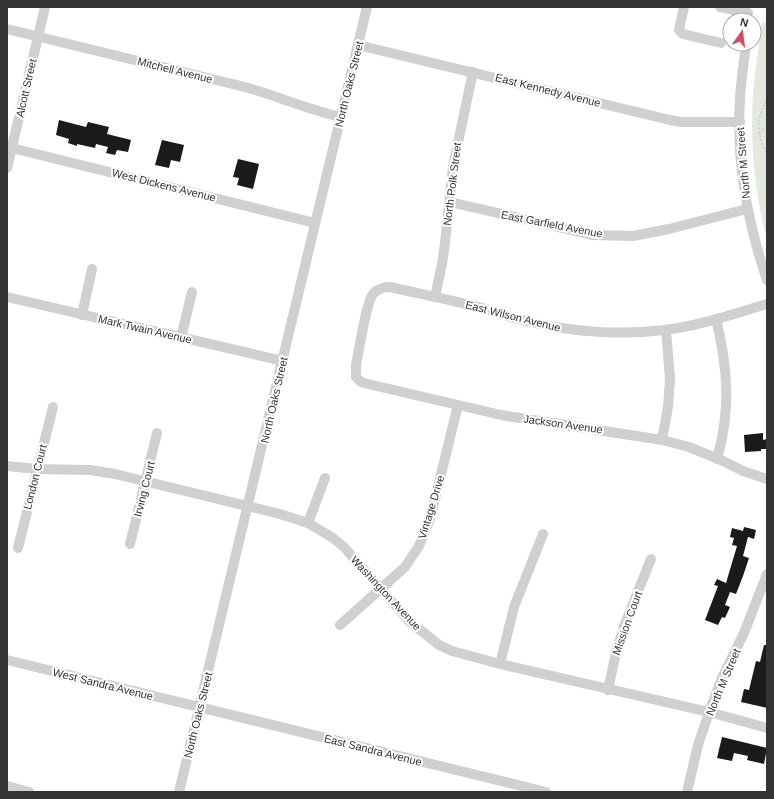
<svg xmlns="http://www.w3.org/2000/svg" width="774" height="799" viewBox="0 0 774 799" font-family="Helvetica,sans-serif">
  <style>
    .green { fill: #e4e9dd }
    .building { fill: #1a1a1a }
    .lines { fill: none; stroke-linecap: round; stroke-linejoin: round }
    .path { stroke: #cacaca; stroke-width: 1.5; stroke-dasharray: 2 2; stroke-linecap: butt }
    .minor { stroke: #d0d0d0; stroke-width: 10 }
    .labels { text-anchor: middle; stroke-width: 4; stroke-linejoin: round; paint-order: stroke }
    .street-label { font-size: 11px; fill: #333; stroke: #fff }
  </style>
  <rect width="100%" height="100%" fill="#fff"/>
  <!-- green -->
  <path class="green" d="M762,22L767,24V239C754,192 750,141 753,92C755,69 759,46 762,22Z"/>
  <!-- building -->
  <g class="building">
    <polygon points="59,120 86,127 88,122 109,127 107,134 131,140 128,152 117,150 115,155 106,153 108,147 96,144 95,148 77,144 77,146 68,143 69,139 56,135"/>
    <polygon points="162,140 184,145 180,162 171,160 169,168 155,165"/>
    <polygon points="238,159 259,164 253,189 237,185 239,178 233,177"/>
    <polygon points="763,433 763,440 767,439 767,449 761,449 761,451 745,452 744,435"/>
    <polygon points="744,527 756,530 754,539 748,537 743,556 749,558 743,576 736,594 730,592 725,605 730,607 725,618 722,617 718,625 705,620 718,586 714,585 717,579 726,583 737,546 732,545 734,538 730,537 732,528 743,531"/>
    <polygon points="764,645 767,645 767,708 741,702 744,689 749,690 756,661 760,662"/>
    <polygon points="722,737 767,748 764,764 747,760 748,756 734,753 732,761 717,758"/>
  </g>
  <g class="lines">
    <!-- path -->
    <g class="path">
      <polyline points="767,60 767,67"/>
      <path d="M767,97C765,104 763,108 760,115C756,129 761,142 767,155"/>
      <polyline points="759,133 764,129 767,130"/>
    </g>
    <!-- minor -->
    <g class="minor">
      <polyline points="684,7 679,30 683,34 721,43"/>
      <polyline points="720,7 748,13"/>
      <path d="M7,29L245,87C278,96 308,110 341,117"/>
      <path d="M746,44C744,62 741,80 740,99C736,161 747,221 767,280"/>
      <polyline points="358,45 670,120 681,122 740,122"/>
      <polyline points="12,148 315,223"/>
      <polyline points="7,168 45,7"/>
      <polyline points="450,202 575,231 592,235 633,236 669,229 747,209"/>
      <polyline points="7,297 283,361"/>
      <polyline points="435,297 442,264 445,243 453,166 473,72"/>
      <path d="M767,304C733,314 699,326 664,330C614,336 563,331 514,318C503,315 493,311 482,308C452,300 421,294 390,287C384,287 378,288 373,294C366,303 359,351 356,365V377L361,382L368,384L501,415L662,440L689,447L721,460L743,471L767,479"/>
      <polyline points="82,315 92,269"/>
      <path d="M716,319C728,368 731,410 717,459"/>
      <polyline points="181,338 192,292"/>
      <polyline points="662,440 668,407 670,379 666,330"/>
      <polyline points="7,466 37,469 90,470 115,474 280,514 308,523 333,538 344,547 409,621 439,645 452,651 500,664 709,712 767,728"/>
      <polyline points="308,523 325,478"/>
      <polyline points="130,544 157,433"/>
      <polyline points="18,548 53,407"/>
      <polyline points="340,625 405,567 419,546 430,519 458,405"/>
      <polyline points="7,660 546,792"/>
      <polyline points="500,664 514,607 543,534"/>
      <polyline points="608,690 616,653 624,626 651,559"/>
      <polyline points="7,786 29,792"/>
      <polyline points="179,792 367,7"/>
      <polyline points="687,792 698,745 712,704 722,678 744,633 767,574"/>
    </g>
  </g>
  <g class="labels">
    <!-- street labels -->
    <g class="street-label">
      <text transform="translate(175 70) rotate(14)" y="4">Mitchell Avenue</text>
      <text transform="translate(349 84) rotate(-76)" y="4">North Oaks Street</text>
      <text transform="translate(26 88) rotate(-77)" y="4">Alcott Street</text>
      <text transform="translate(548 90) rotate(14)" y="4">East Kennedy Avenue</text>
      <text transform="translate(743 163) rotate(-95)" y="4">North M Street</text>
      <text transform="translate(452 184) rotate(-83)" y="4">North Polk Street</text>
      <text transform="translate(164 185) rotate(14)" y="4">West Dickens Avenue</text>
      <text transform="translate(552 224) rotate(11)" y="4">East Garfield Avenue</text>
      <text transform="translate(513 316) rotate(14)" y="4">East Wilson Avenue</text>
      <text transform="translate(145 329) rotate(13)" y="4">Mark Twain Avenue</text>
      <text transform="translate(274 400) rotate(-77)" y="4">North Oaks Street</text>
      <text transform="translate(563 424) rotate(8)" y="4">Jackson Avenue</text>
      <text transform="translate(35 477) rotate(-76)" y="4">London Court</text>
      <text transform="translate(144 489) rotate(-76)" y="4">Irving Court</text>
      <text transform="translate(431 507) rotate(-73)" y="4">Vintage Drive</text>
      <text transform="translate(386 593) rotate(47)" y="4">Washington Avenue</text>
      <text transform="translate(627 623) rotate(-70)" y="4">Mission Court</text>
      <text transform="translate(723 682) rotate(-67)" y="4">North M Street</text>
      <text transform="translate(103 684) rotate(14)" y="4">West Sandra Avenue</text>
      <text transform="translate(198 715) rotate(-76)" y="4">North Oaks Street</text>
      <text transform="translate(373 750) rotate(14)" y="4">East Sandra Avenue</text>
    </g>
  </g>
  <!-- border -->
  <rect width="774" height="799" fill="none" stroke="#333333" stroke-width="16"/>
  <!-- north arrow -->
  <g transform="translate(742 32) rotate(14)"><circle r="19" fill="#ffffff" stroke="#adadad"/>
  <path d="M0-3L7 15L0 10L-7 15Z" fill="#d6495e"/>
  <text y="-6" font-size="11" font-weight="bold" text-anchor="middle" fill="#333333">N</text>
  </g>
</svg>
